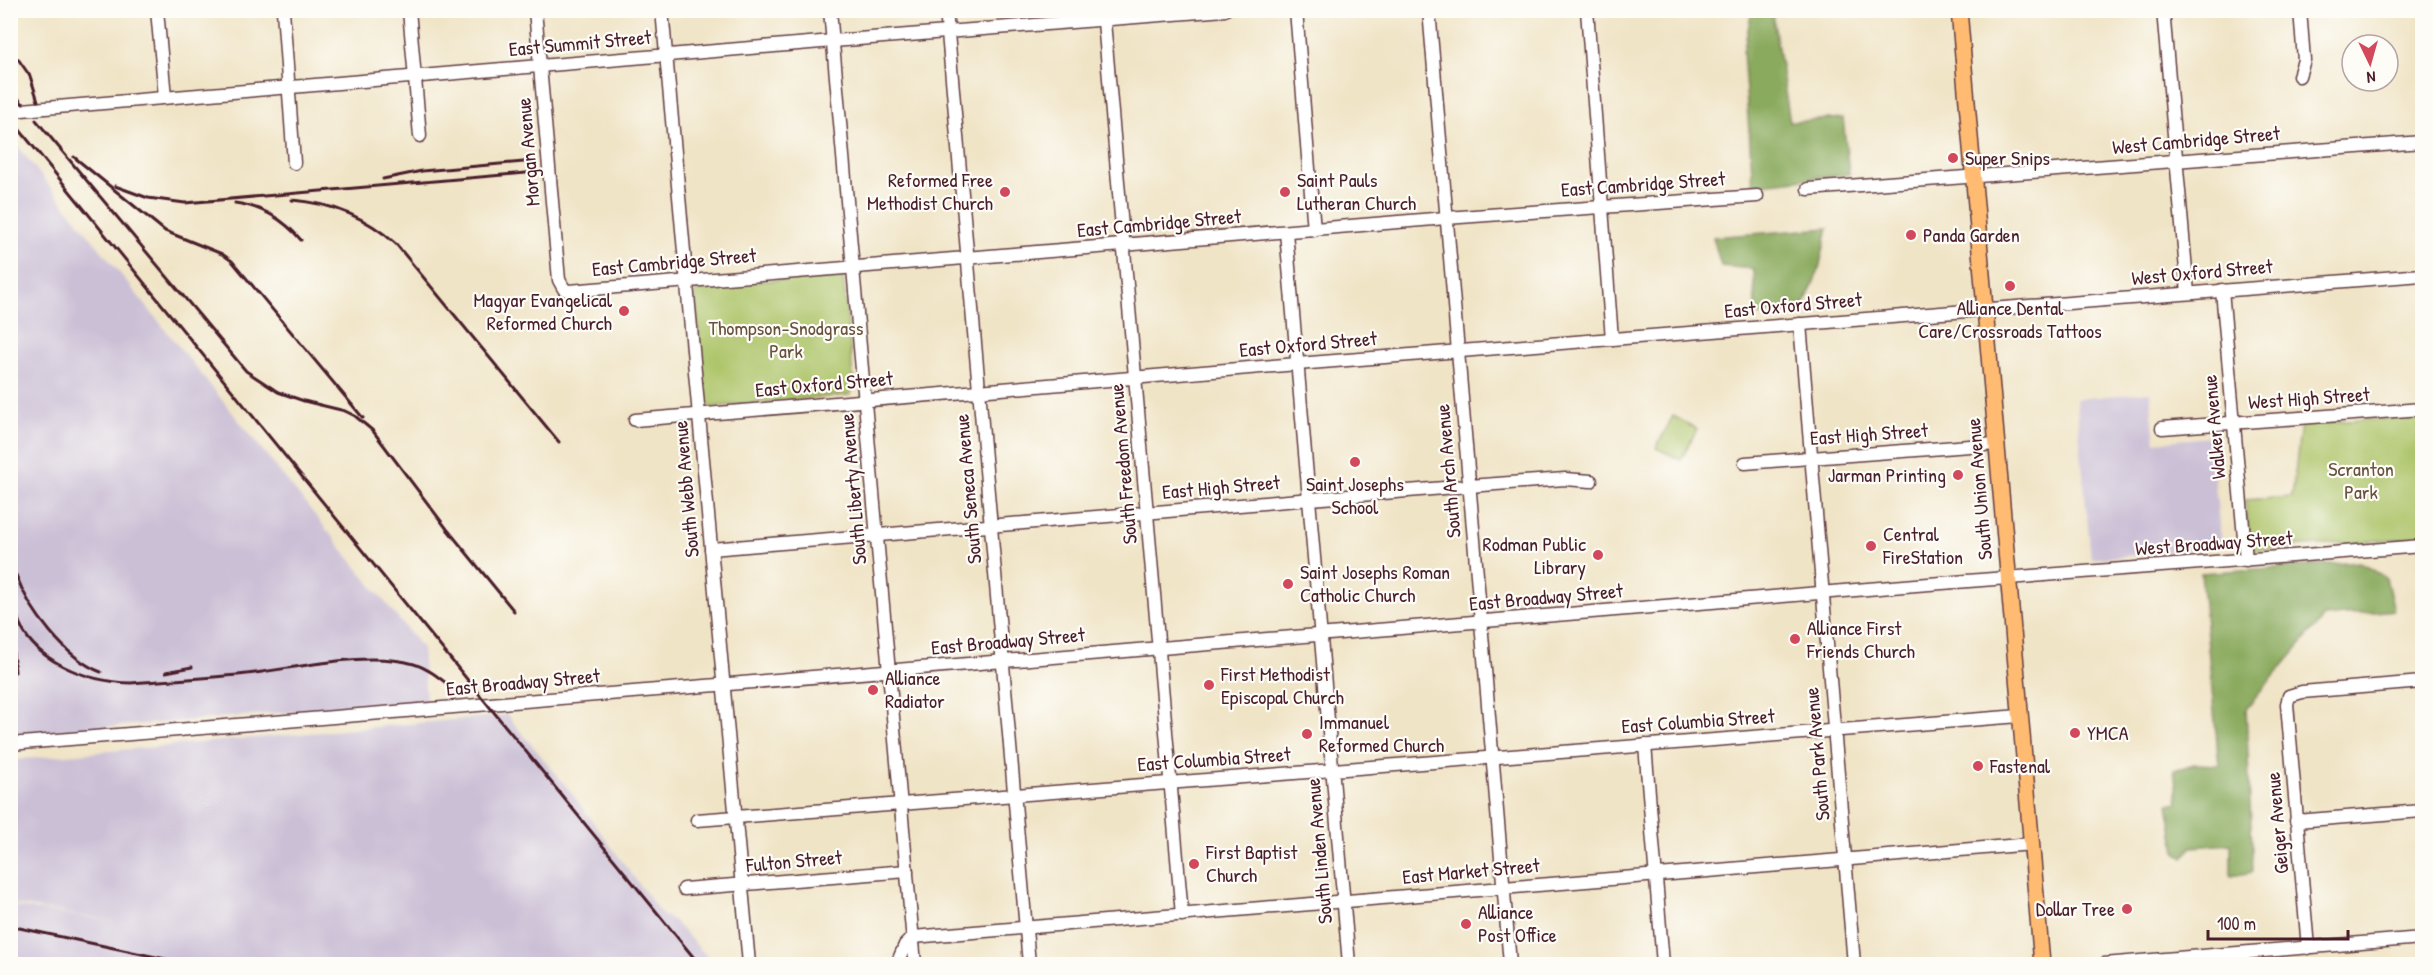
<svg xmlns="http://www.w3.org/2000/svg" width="2433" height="975" viewBox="0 0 2433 975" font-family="'Patrick Hand',sans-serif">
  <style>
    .industrial { fill: #cbbfd5 }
    .green { fill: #adc469; stroke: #7c724a; stroke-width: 1.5 }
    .forest { fill: #8aaa5d; stroke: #6a6444; stroke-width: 1.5 }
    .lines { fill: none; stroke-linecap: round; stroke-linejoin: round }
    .minor-casing { stroke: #633d42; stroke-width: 15 }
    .major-casing { stroke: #633d42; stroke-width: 18 }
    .minor { stroke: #fff; stroke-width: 12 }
    .major { stroke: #ffbb71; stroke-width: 15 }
    .rail { stroke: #4a1f2b; stroke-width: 3 }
    .poi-dot { fill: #d1495b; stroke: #fdfcf7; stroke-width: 2 }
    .labels { text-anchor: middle; stroke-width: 4.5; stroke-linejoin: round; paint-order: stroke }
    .street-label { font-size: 20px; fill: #4a1f2b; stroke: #fdfcf7 }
    .poi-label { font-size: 20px; fill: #4a1f2b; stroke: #fdfcf7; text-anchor: start }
    .park-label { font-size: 20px; fill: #68513e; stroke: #fdfcf7 }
  </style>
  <rect width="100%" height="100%" fill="#fdfcf7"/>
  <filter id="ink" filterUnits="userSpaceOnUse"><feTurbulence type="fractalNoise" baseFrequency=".0167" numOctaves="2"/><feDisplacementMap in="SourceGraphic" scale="12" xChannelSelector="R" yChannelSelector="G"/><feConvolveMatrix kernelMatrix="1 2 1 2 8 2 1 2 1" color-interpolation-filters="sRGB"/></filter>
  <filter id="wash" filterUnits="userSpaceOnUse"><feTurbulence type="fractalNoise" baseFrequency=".008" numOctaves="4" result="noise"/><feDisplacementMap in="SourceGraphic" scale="24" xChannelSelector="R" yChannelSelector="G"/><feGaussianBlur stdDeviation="1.35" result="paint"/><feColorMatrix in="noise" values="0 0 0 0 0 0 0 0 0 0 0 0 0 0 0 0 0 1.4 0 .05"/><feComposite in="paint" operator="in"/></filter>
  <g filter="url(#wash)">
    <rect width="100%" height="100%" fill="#f0e4c6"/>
    <!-- industrial -->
    <g class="industrial">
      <polygon points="10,137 422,648 426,701 11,735"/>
      <polygon points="2150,392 2155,442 2211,437 2221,547 2091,559 2076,399"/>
      <polygon points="507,715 570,791 662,915 674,921 714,964 11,964 11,906 125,923 11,904 11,760"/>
    </g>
    <!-- green -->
    <g class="green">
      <polygon points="838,275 843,278 844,285 854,386 850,395 710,407 704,401 695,293 701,286"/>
      <polygon points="1673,416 1697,429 1681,460 1656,448"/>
      <polygon points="2422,416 2422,537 2251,550 2245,500 2292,497 2301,424"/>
    </g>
    <!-- forest -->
    <g class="forest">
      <polygon points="1752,11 1772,11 1790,122 1843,118 1849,174 1753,185 1743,52"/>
      <polygon points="1828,228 1819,269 1802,311 1755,315 1754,269 1721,266 1713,237"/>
      <polygon points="2360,562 2386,578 2394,610 2324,617 2246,709 2253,872 2231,876 2231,844 2191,847 2184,858 2176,851 2168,804 2178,802 2174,770 2194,764 2219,765 2201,573"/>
    </g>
  </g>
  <g filter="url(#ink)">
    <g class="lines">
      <!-- minor casing -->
      <g class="minor-casing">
        <g id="minor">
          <polyline points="157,10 165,97"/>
          <polyline points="283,10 294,163"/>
          <polyline points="409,10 420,136"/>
          <polyline points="535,10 559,280 564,289 569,291 1446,218 1757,196"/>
          <polyline points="662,10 749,964"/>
          <polyline points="830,10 915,964"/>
          <polyline points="946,10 1029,964"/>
          <polyline points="1103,10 1182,915"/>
          <polyline points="1296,10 1314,230"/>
          <polyline points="1429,10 1510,964"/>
          <polyline points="1587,10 1612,339"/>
          <polyline points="2163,10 2188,293"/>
          <polyline points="2299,76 2304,60 2300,10"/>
          <polyline points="10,111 833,41 1225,10"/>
          <polyline points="1808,189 2422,142"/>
          <polyline points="1286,232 1349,964"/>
          <polyline points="2222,290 2246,560"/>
          <polyline points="1800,324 1854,964"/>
          <polyline points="635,420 1297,364 2422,275"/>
          <polyline points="2162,428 2422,409"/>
          <polyline points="1745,463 1996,444"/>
          <polyline points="711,549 1456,487 1565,479 1591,481"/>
          <polyline points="10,744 1916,585 2422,546"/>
          <polyline points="1645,745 1663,964"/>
          <polyline points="697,820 2020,716"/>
          <polyline points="2296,821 2422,811"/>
          <polyline points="684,889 907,871"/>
          <polyline points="913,937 2032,844"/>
          <polyline points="2308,948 2287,704 2289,696 2302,692 2422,682"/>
          <polyline points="897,964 905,945 913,937"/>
          <polyline points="2104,964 2422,938"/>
        </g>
      </g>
      <!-- major casing -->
      <g class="major-casing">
        <polyline id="major" points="1959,10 2042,964"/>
      </g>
      <!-- minor -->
      <use href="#minor" class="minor"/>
      <!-- major -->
      <use href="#major" class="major"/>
      <!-- rail -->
      <g class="rail">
        <polyline points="18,59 30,76 38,101"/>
        <polyline points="10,89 23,104"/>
        <polyline points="10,118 699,964"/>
        <polyline points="36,120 246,371 278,392 304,401 345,411 355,416 373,431 447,529 514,611"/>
        <polyline points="74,157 165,231 222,254 232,261 363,418"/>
        <polyline points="383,179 422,171 535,161"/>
        <polyline points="115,186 148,198 185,203 537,172"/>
        <path d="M292,200C333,203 366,217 396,244L559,442"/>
        <path d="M235,203C263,207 283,219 301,240"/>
        <path d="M10,560C12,579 12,598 17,616C30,661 88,682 131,683C172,680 214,678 255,673C301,667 368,651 414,664C430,669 443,681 456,691"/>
        <path d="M16,575C29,610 66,659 101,672"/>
        <polyline points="10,619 15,672"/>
        <polyline points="166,672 192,667"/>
        <polyline points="10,926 189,964"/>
      </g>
    </g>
  </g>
  <!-- markers -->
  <g class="poi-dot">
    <circle cx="1953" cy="158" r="6"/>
    <circle cx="1005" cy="192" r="6"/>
    <circle cx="1285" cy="192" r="6"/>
    <circle cx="1911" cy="235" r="6"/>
    <circle cx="2010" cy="286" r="6"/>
    <circle cx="624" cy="311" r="6"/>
    <circle cx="1355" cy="462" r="6"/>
    <circle cx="1958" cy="475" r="6"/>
    <circle cx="1871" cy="546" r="6"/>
    <circle cx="1598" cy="555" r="6"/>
    <circle cx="1288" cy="584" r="6"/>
    <circle cx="1795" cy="639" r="6"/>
    <circle cx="1209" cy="685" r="6"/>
    <circle cx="873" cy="690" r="6"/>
    <circle cx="2075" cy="733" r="6"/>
    <circle cx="1307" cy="734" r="6"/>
    <circle cx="1978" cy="766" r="6"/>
    <circle cx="1194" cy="864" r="6"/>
    <circle cx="2127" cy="909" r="6"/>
    <circle cx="1466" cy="924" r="6"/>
  </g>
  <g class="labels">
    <!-- street labels -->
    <g class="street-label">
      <text transform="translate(580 43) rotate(-5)" y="7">East Summit Street</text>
      <text transform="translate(2196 140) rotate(-5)" y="7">West Cambridge Street</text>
      <text transform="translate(528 152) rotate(-95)" y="7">Morgan Avenue</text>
      <text transform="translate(1643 184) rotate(-4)" y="7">East Cambridge Street</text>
      <text transform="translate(1159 223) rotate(-5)" y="7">East Cambridge Street</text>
      <text transform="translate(674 262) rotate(-5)" y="7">East Cambridge Street</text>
      <text transform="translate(2202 272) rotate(-5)" y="7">West Oxford Street</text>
      <text transform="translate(1793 305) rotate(-5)" y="7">East Oxford Street</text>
      <text transform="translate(1308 344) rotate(-5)" y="7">East Oxford Street</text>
      <text transform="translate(824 384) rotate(-5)" y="7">East Oxford Street</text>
      <text transform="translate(2309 398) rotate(-4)" y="7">West High Street</text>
      <text transform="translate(2214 427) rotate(-95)" y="7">Walker Avenue</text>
      <text transform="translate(1869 434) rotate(-4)" y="7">East High Street</text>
      <text transform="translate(1123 464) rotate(-95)" y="7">South Freedom Avenue</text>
      <text transform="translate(1448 471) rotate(-95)" y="7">South Arch Avenue</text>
      <text transform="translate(1221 487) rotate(-5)" y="7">East High Street</text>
      <text transform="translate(686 489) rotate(-95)" y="7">South Webb Avenue</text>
      <text transform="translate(853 489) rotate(-95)" y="7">South Liberty Avenue</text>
      <text transform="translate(968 489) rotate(-95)" y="7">South Seneca Avenue</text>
      <text transform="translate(1979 489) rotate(-95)" y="7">South Union Avenue</text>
      <text transform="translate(2214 543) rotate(-4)" y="7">West Broadway Street</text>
      <text transform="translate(1546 597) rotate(-5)" y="7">East Broadway Street</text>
      <text transform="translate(1008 641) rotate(-5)" y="7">East Broadway Street</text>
      <text transform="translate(523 682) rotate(-5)" y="7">East Broadway Street</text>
      <text transform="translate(1698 721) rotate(-4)" y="7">East Columbia Street</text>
      <text transform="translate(1817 754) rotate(-95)" y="7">South Park Avenue</text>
      <text transform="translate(1214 759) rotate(-4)" y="7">East Columbia Street</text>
      <text transform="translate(2277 823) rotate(-95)" y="7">Geiger Avenue</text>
      <text transform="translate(1319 851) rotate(-95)" y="7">South Linden Avenue</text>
      <text transform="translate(794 861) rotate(-5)" y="7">Fulton Street</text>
      <text transform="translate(1471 871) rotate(-5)" y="7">East Market Street</text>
    </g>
    <!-- poi labels -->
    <g class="poi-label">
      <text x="1965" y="165">Super Snips</text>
      <text x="993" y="187" text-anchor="end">Reformed Free<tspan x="993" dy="23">Methodist Church</tspan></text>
      <text x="1297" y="187">Saint Pauls<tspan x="1297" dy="23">Lutheran Church</tspan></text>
      <text x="1923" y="242">Panda Garden</text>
      <text x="612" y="307" text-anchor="end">Magyar Evangelical<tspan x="612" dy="23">Reformed Church</tspan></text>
      <text x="2010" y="315" text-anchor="middle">Alliance Dental<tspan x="2010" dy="23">Care/Crossroads Tattoos</tspan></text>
      <text x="1946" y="482" text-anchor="end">Jarman Printing</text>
      <text x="1355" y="491" text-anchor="middle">Saint Josephs<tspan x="1355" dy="23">School</tspan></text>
      <text x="1883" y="541">Central<tspan x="1883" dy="23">FireStation</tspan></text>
      <text x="1586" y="551" text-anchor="end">Rodman Public<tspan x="1586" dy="23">Library</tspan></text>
      <text x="1300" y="579">Saint Josephs Roman<tspan x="1300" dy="23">Catholic Church</tspan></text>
      <text x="1807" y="635">Alliance First<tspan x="1807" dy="23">Friends Church</tspan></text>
      <text x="1221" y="681">First Methodist<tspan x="1221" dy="23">Episcopal Church</tspan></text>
      <text x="885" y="685">Alliance<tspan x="885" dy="23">Radiator</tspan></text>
      <text x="1319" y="729">Immanuel<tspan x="1319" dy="23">Reformed Church</tspan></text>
      <text x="2087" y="740">YMCA</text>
      <text x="1990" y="773">Fastenal</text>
      <text x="1206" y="859">First Baptist<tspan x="1206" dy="23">Church</tspan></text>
      <text x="2115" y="916" text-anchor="end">Dollar Tree</text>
      <text x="1478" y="919">Alliance<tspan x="1478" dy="23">Post Office</tspan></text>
    </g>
    <!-- park labels -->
    <g class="park-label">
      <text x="786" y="335">Thompson-Snodgrass<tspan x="786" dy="23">Park</tspan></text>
      <text x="2361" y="476">Scranton<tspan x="2361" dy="23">Park</tspan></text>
    </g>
  </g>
  <!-- margin -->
  <rect width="2433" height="975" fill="none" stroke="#fdfcf7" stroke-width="36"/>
  <!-- north arrow -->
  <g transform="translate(2370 63) rotate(175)"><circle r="28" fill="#fdfcf7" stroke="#b5a4a5" stroke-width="1.5"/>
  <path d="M0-4.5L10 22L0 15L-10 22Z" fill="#d1495b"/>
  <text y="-9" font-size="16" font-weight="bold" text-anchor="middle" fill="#4a1f2b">N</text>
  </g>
  <!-- scale -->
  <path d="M2208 930v9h140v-9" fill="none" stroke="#4a1f2b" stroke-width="3"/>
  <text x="2217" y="930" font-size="18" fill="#4a1f2b" stroke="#fdfcf7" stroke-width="4.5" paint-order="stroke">100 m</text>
</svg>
